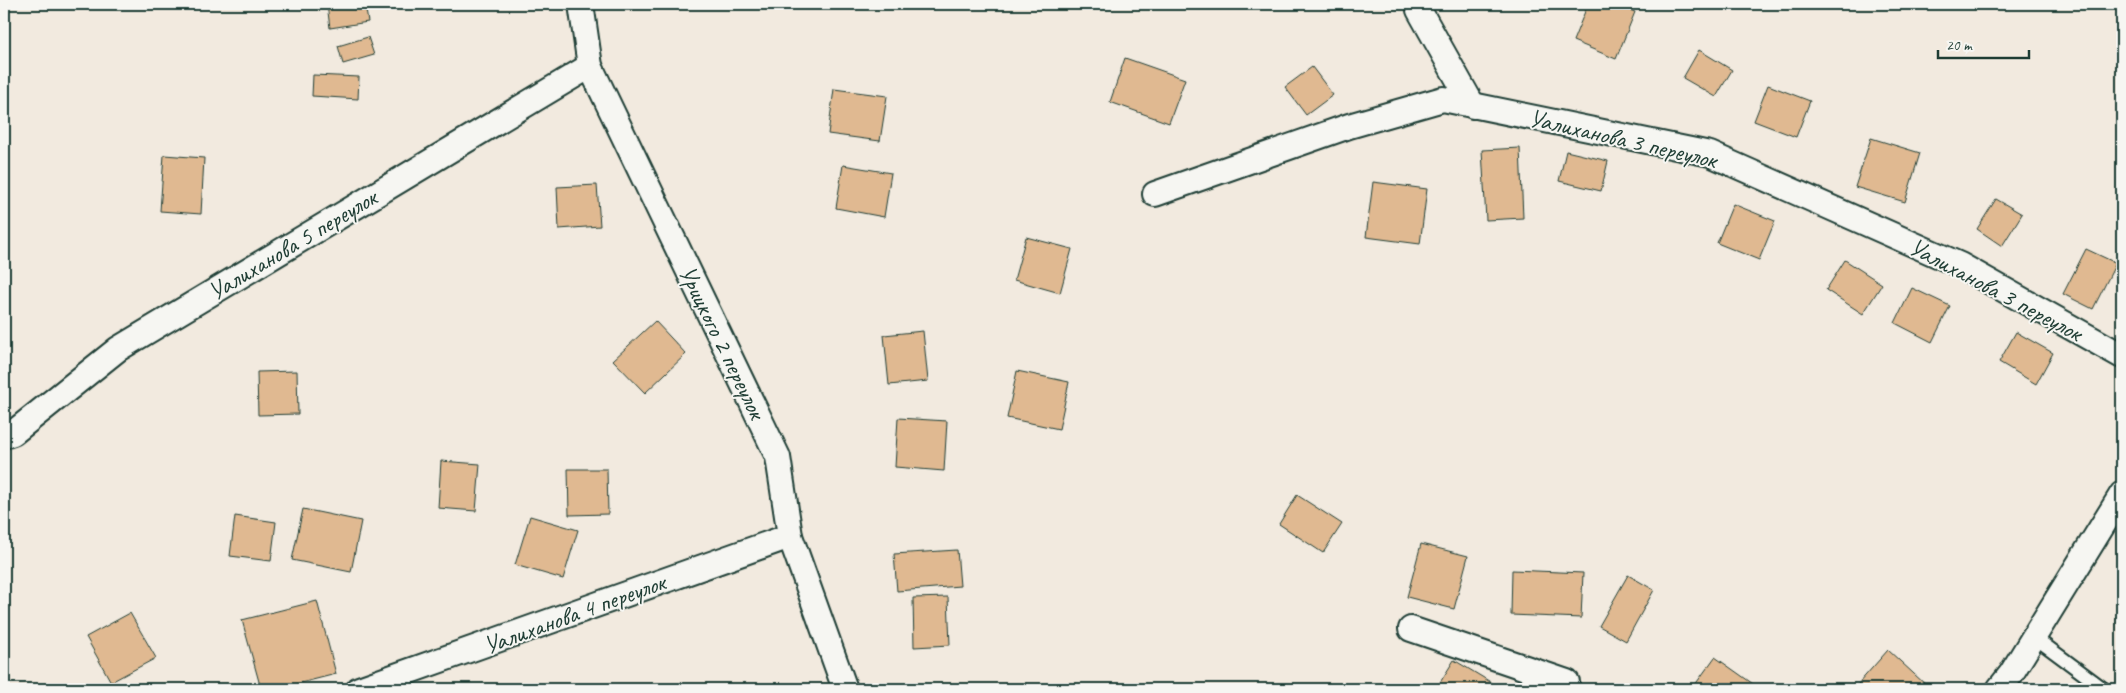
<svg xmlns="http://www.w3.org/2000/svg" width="2126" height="693" viewBox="0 0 2126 693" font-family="Caveat,sans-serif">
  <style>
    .building { fill: #e0b991; stroke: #1f3d34 }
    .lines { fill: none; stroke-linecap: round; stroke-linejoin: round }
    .lane-casing { stroke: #1f3d34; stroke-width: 16 }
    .street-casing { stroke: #1f3d34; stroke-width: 28 }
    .lane { stroke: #f6f6f2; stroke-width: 12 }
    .street { stroke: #f6f6f2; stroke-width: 24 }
    .labels { text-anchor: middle; stroke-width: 4; stroke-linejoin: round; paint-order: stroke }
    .street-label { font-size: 25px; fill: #1f3d34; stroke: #f6f6f2 }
  </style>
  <rect width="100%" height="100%" fill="#f2eadf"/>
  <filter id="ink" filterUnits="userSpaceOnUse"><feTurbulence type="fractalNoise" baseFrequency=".02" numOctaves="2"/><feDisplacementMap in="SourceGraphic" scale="10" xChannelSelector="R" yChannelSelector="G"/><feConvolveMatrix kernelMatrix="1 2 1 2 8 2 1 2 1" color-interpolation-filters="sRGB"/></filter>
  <g filter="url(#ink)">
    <!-- building -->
    <g class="building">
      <polygon points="327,4 365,4 368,22 330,28"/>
      <polygon points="1588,4 1614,4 1635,12 1616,59 1573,41"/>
      <polygon points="368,37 374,55 343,64 338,46"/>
      <polygon points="1699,50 1732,70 1716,97 1683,78"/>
      <polygon points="1125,58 1185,79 1169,123 1110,102"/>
      <polygon points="1312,67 1333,95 1306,115 1285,87"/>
      <polygon points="313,75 359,77 358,99 312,96"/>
      <polygon points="1768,85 1810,101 1796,137 1754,121"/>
      <polygon points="834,89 887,96 880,141 828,134"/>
      <polygon points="1871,138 1920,153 1905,202 1855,187"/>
      <polygon points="1520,148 1523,218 1486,220 1482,150"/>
      <polygon points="1566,151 1608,161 1601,191 1559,181"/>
      <polygon points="164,155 204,158 201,214 160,211"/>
      <polygon points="843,165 891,173 884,217 836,208"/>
      <polygon points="1373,182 1427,189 1420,244 1366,237"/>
      <polygon points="597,185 600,226 559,229 557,187"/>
      <polygon points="1996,199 2022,214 2002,246 1977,229"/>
      <polygon points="1733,204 1775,221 1759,260 1717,243"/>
      <polygon points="1026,237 1072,249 1060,293 1014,280"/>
      <polygon points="2086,249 2116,263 2093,309 2063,294"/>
      <polygon points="1845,260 1882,284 1863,314 1826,290"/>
      <polygon points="1912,288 1950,306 1932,342 1895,323"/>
      <polygon points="655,321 686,354 645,393 613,360"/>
      <polygon points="923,331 928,381 889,385 884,335"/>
      <polygon points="2016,332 2053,353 2036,384 1999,362"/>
      <polygon points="297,371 298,414 258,415 257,372"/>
      <polygon points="1017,371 1069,382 1059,429 1007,418"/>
      <polygon points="898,418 947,421 944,471 895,467"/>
      <polygon points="441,461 480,464 476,511 438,508"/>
      <polygon points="568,469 607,469 608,514 569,515"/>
      <polygon points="1297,495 1342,524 1323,553 1279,524"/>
      <polygon points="303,509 361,521 351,572 292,560"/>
      <polygon points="235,516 276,522 271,561 230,556"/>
      <polygon points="530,516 578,530 563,579 515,565"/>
      <polygon points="1421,544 1468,556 1454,609 1407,597"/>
      <polygon points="957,550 960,586 897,591 894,554"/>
      <polygon points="1512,570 1583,573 1581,618 1511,615"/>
      <polygon points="1628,575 1654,590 1626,641 1599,626"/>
      <polygon points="948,597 950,645 914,647 913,598"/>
      <polygon points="317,601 336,674 277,689 261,689 242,620"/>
      <polygon points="130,613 156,658 111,682 86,637"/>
      <polygon points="1888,650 1926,685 1922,689 1863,689 1858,684"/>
      <polygon points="1715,657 1756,686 1754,689 1692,689"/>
      <polygon points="1454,660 1502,689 1436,689"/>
    </g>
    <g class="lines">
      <!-- lane casing -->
      <g class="lane-casing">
        <polyline id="lane" points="2034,637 2104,689"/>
      </g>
      <!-- street casing -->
      <g class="street-casing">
        <g id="street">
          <polyline points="581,4 590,66 778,457 790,536 845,689"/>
          <polyline points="1422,4 1419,10 1473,106"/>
          <polyline points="1155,194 1349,126 1443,99 1710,154 1960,265 2122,356"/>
          <polyline points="4,436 13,433 118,349 590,66"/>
          <polyline points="1411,629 1567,682 1567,689"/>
          <polyline points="359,689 790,536"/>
          <polyline points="1999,689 2011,674 2122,494"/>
        </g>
      </g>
      <!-- lane -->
      <use href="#lane" class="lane"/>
      <!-- street -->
      <use href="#street" class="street"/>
    </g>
  </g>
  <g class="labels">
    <!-- street labels -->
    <g class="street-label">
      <text transform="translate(1623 138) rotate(13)" y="9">Уалиханова 3 переулок</text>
      <text transform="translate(292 244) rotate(-31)" y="9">Уалиханова 5 переулок</text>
      <text transform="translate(1996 289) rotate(28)" y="9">Уалиханова 3 переулок</text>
      <text transform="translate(723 342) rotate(64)" y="9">Урицкого 2 переулок</text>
      <text transform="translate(574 613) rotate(-20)" y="9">Уалиханова 4 переулок</text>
    </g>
  </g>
  <!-- margin -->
  <rect width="2126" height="693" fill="none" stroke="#f6f6f2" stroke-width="20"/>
  <rect x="10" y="10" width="2106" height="673" fill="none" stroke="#1f3d34" stroke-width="2" filter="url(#ink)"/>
  <!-- scale -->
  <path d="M1938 50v8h91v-8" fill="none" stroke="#1f3d34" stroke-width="2.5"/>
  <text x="1946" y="50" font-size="15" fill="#1f3d34" stroke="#f6f6f2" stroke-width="4" paint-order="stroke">20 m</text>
</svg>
